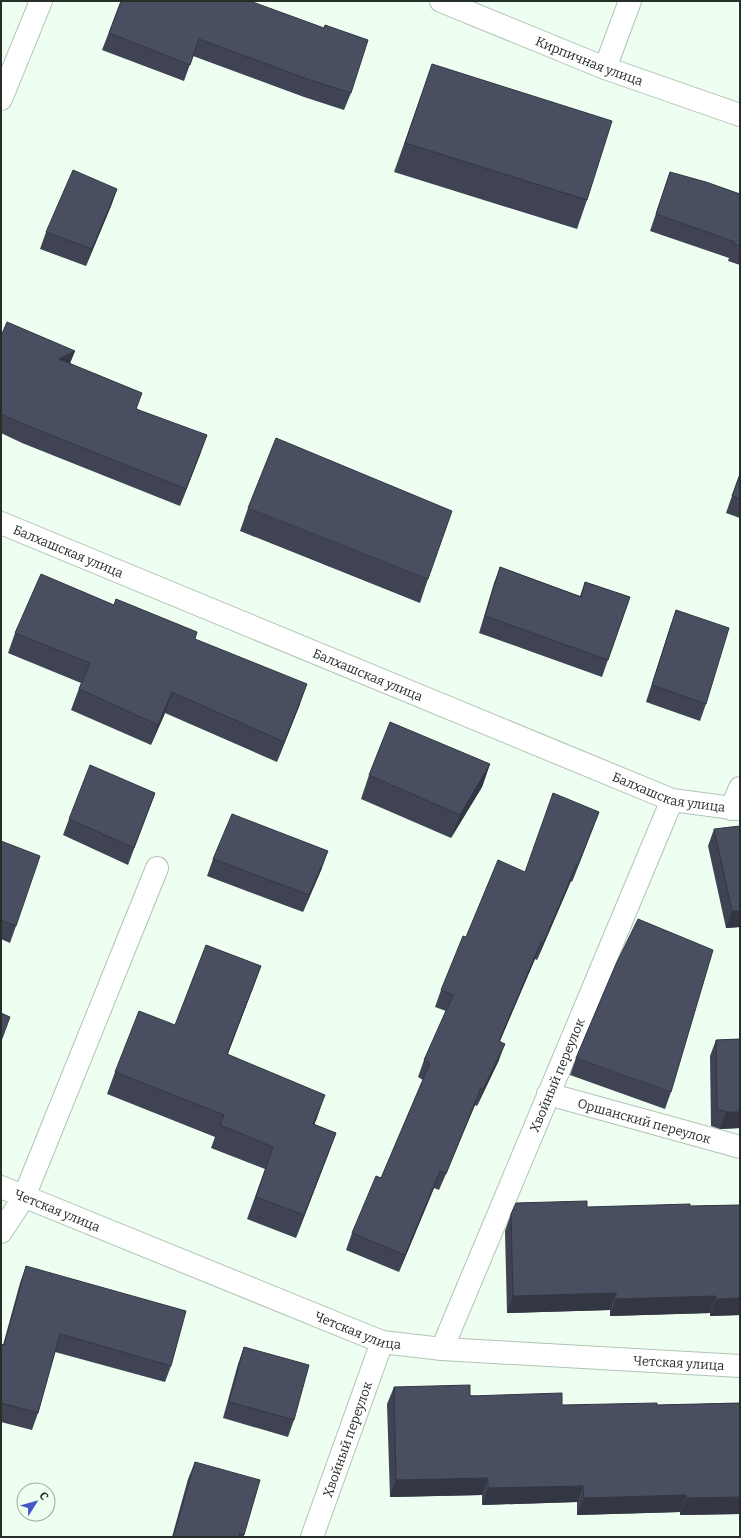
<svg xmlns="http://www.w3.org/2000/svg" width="741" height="1538" viewBox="0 0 741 1538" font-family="Bitter,serif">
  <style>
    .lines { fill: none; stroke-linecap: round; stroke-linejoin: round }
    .minor-casing { stroke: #b0c4b4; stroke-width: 24 }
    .tertiary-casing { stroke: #b0c4b4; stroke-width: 24 }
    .primary-casing { stroke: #b0c4b4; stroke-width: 24 }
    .minor { stroke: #fff; stroke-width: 22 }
    .tertiary { stroke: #fff; stroke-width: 22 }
    .primary { stroke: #fff; stroke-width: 22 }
    .wall { fill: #3f4353 }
    .shaded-wall { fill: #333743 }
    .building { fill: #494e60; stroke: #333743 }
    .labels { text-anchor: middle; stroke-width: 4; stroke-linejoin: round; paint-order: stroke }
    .street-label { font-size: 13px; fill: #262e28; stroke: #eefef1 }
  </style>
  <rect width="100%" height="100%" fill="#eefef1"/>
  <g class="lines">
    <!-- minor casing -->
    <g class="minor-casing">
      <g id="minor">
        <path id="s1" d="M441,1L605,68L740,115"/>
        <polyline points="605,68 630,1"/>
        <polyline points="731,809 740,788"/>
        <path id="s2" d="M548,1094L740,1147"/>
        <polyline points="1,1232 24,1197 157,868"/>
        <path id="s3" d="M442,1349L672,800"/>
        <path id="s4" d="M312,1537L382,1342"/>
      </g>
    </g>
    <!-- tertiary casing -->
    <g class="tertiary-casing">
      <g id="tertiary">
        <path id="s5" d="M1,523L672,800L740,809"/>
        <path id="s6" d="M1,1187L382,1342L442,1349L740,1366"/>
      </g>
    </g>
    <!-- primary casing -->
    <g class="primary-casing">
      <polyline id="primary" points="1,99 41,1"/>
    </g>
    <!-- minor -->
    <use href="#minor" class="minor"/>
    <!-- tertiary -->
    <use href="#tertiary" class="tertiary"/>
    <!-- primary -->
    <use href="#primary" class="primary"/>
  </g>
  <!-- wall -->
  <g class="wall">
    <polygon points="121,1 351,93 344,110 304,97 193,56 184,81 102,50"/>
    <polygon points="422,93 587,200 577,229 394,172"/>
    <polygon points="670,172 740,194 740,265 728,261 729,258 650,231"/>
    <polygon points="117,189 111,206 86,266 40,249 46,232"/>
    <polygon points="1,336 75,351 70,363 201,452 180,506 22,443 1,433"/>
    <polygon points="740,473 740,518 726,513"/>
    <polygon points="248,508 428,579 420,603 240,531"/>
    <polygon points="500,567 580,596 585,582 630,597 602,677 479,633 494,583"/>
    <polygon points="676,610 706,704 700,721 646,702 670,627"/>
    <polygon points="15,633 195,639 300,704 277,762 165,713 151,745 71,710 81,683 8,653"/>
    <polygon points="490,764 482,787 451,838 361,799 369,775"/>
    <polygon points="155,793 128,865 63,835 69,819"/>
    <polygon points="599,812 572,882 571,881 537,960 535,959 500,1041 499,1060 477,1106 475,1105 439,1190 434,1188 399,1272 346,1250 352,1233 381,1178 423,1080 418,1077 424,1060 446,1011 435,1007 441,990 466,937 525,872"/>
    <polygon points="714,829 740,927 726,928 708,846"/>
    <polygon points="1,841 16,926 10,943 1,939"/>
    <polygon points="213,859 322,868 303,912 207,876"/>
    <polygon points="261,966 228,1054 317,1118 314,1124 336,1133 296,1238 247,1219 265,1169 211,1148 215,1137 107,1094 115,1072 175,1025"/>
    <polygon points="740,1039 740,1128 720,1129 711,1126 710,1056 716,1040"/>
    <polygon points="576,1058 671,1092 665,1109 570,1075"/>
    <polygon points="740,1205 740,1315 710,1316 710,1313 610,1316 610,1310 507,1313 505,1231 511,1214 690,1206"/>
    <polygon points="26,1266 171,1366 165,1382 55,1352 38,1413 32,1430 1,1422 1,1344 3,1345 20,1283"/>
    <polygon points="244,1347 294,1420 288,1437 223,1418 238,1364"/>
    <polygon points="394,1387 562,1405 657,1405 740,1403 740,1514 680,1515 680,1512 577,1515 577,1502 482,1505 482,1495 390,1497 387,1404"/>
    <polygon points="195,1462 244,1535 244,1537 172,1537 188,1479"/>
  </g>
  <!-- shaded-wall -->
  <g class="shaded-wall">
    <polygon points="117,189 111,206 86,266 92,249"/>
    <polygon points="75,351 68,368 59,359"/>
    <polygon points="207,435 201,452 180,506 186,489"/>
    <polygon points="307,684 300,704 277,762 284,742"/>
    <polygon points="172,692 165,713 151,745 158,725"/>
    <polygon points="490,764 482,787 451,838 460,815"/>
    <polygon points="599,812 593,828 572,882 578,865"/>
    <polygon points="328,851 322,868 303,912 309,895"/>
    <polygon points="577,864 571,881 537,960 543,943"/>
    <polygon points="732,911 740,911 740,927 726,928"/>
    <polygon points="541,942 535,959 493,1057 499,1041"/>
    <polygon points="261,966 253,988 219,1076 227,1054"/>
    <polygon points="505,1044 499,1060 477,1106 483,1089"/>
    <polygon points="481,1088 475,1105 439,1190 446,1174"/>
    <polygon points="325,1095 317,1118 305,1146 313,1124"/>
    <polygon points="726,1112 740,1112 740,1128 720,1129"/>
    <polygon points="336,1133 328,1155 296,1238 304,1215"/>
    <polygon points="440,1171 434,1188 399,1272 405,1255"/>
    <polygon points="616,1293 610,1310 507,1313 513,1296"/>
    <polygon points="716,1296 710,1313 610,1316 616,1299"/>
    <polygon points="740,1298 740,1315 710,1316 716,1299"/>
    <polygon points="488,1478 482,1495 390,1497 396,1480"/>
    <polygon points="583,1486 577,1502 482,1505 488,1488"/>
    <polygon points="686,1495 680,1512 577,1515 584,1498"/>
    <polygon points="740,1497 740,1514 680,1515 686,1498"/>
  </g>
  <!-- building -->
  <g class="building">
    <polygon points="121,1 250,1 324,28 325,25 368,40 351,93 310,80 199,39 190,65 109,33"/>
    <polygon points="432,64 612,121 587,200 405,143"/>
    <polygon points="73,170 117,189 92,249 46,232"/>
    <polygon points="670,172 706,182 740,194 740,246 734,244 735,242 656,214"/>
    <polygon points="7,322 75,351 59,359 142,393 136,409 207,435 186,489 28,426 1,414 1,336"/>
    <polygon points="276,438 452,511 428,579 248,508"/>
    <polygon points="740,474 740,499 732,496"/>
    <polygon points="500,567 581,597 585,582 630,597 608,660 485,616"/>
    <polygon points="41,574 114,605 116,599 197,632 195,639 307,684 284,742 172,692 158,725 79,689 90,663 15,633"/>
    <polygon points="676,610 729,628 706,704 652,685"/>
    <polygon points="390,722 490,764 460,815 369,775"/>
    <polygon points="90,765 155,793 134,848 69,819"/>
    <polygon points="553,793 599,812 578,865 577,864 543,943 541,942 499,1041 505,1044 483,1089 481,1088 446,1174 440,1171 405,1255 352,1233 376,1176 381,1178 430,1063 424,1060 453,995 441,990 463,936 466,937 498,860 525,872"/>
    <polygon points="232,814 328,851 309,895 213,859"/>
    <polygon points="740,826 740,911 732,911 714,829"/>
    <polygon points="1,841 40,856 16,926 1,920"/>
    <polygon points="638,919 713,950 671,1092 576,1058 616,964"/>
    <polygon points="206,945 261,966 227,1054 325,1095 313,1124 336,1133 304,1215 256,1197 273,1147 220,1125 224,1115 115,1072 139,1011 175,1025"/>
    <polygon points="1,1013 10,1017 1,1041"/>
    <polygon points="740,1039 740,1112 726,1112 717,1109 716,1040"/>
    <polygon points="587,1201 587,1207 690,1204 690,1206 740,1205 740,1298 716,1299 716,1296 616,1299 616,1293 513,1296 511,1214 516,1203"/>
    <polygon points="26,1266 186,1311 171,1366 60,1334 38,1413 1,1403 1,1344 4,1345"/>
    <polygon points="244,1347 309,1365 294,1420 229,1402"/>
    <polygon points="470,1385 470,1396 562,1393 562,1405 657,1403 657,1405 740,1403 740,1497 686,1498 686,1495 584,1498 583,1486 488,1488 488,1478 396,1480 394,1387"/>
    <polygon points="195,1462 260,1480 244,1535 240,1533 239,1537 173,1537"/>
  </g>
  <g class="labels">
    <!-- street labels -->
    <g class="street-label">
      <text dy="5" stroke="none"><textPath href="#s1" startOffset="160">Кирпичная улица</textPath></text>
      <text dy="5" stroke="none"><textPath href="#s5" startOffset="73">Балхашская улица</textPath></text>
      <text dy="5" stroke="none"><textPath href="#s5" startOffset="397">Балхашская улица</textPath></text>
      <text dy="5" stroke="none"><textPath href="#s5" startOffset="721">Балхашская улица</textPath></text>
      <text dy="5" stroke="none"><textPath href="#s3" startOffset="297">Хвойный переулок</textPath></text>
      <text dy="5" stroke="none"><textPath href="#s2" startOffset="100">Оршанский переулок</textPath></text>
      <text dy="5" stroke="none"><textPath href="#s6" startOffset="61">Четская улица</textPath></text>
      <text dy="5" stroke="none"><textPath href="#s6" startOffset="385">Четская улица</textPath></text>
      <text dy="5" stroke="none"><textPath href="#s6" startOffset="709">Четская улица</textPath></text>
      <text dy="5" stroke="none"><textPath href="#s4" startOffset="104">Хвойный переулок</textPath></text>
    </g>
  </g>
  <!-- border -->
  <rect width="741" height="1538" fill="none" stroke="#262e28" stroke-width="4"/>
  <!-- north arrow -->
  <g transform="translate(36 1502) rotate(53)"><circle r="19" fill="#eefef1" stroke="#9eaba1"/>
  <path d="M0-3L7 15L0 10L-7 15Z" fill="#4557cb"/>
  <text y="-6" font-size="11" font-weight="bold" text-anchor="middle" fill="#262e28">С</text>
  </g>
</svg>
